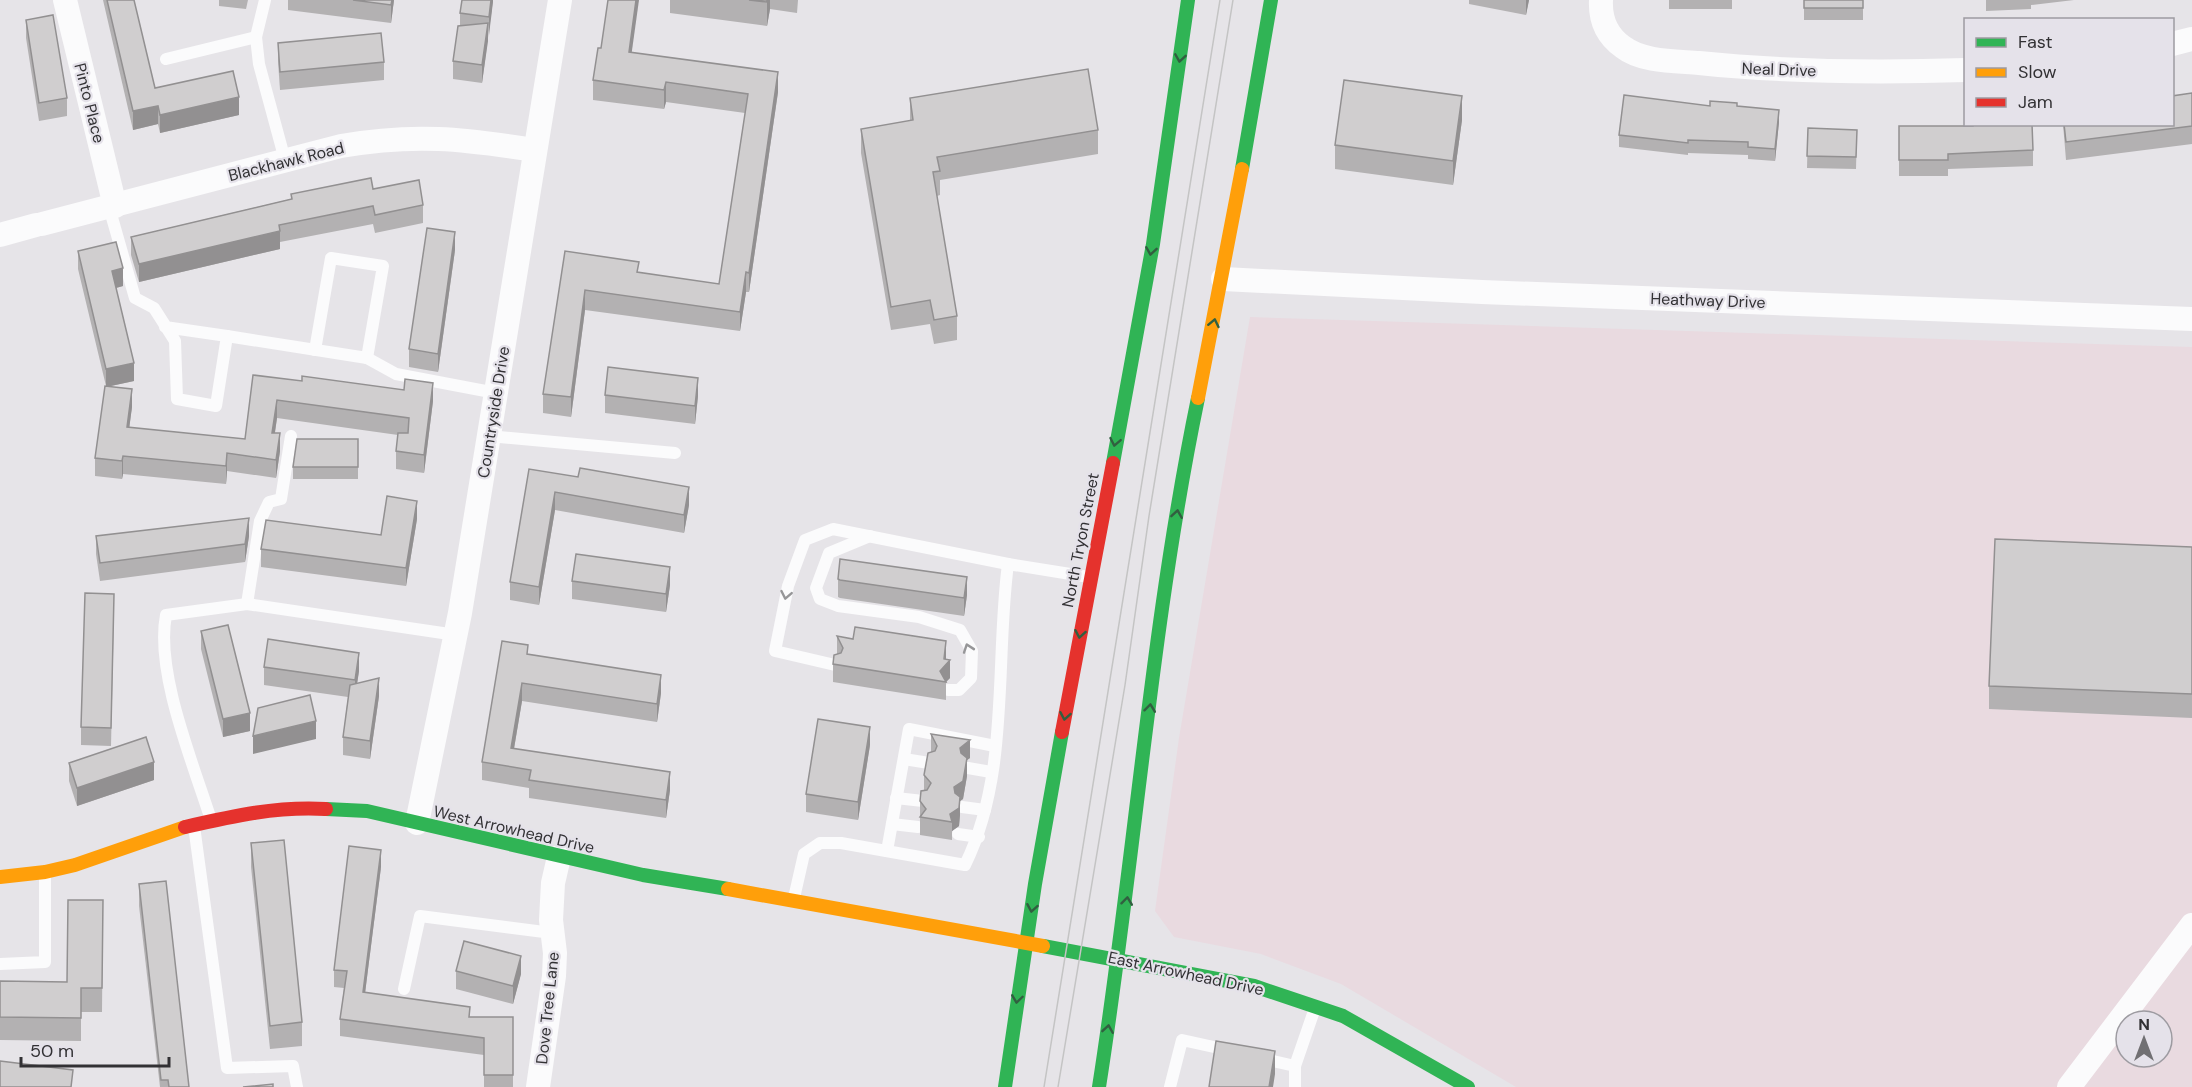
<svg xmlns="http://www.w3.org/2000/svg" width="2192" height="1087" viewBox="0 0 2192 1087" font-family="'DM Sans',sans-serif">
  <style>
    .industrial { fill: #e9dae0; fill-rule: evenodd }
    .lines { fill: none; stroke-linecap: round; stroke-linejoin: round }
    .lane { stroke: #fbfbfc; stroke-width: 12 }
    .street { stroke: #fbfbfc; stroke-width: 24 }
    .fast { stroke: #30b455; stroke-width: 14 }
    .slow { stroke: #ff9f0a; stroke-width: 14 }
    .jam { stroke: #e5322d; stroke-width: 14 }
    .tram { stroke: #c4c4c4; stroke-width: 1.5 }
    .wall { fill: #b3b1b2 }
    .shaded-wall { fill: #929091 }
    .building { fill: #d0cecf; stroke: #929091; stroke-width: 1.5 }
    .oneway { stroke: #315f40 }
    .oneway2 { stroke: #969698 }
    .labels { text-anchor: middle; stroke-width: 4.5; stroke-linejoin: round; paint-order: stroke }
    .street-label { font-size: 16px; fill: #323134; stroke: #e5e2ea }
  </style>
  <rect width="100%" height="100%" fill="#e6e4e8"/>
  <!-- industrial -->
  <path class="industrial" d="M1250,317L2192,347V1087H1516L1341,984L1261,954L1174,937L1155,911L1179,738ZM2126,1021H2162V1057H2126Z"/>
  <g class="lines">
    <!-- lane -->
    <g class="lane">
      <polyline points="265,0 256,37 259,64 285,160"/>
      <polyline points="166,59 256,37"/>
      <polyline points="109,207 135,298 154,308 175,341 177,399 216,406 227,336 165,327"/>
      <polyline points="227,336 367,358 396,374 496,393"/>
      <polyline points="315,350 331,258 383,266 367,358"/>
      <polyline points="489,436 675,453"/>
      <polyline points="870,536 829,553 816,588 820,599 838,606 919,617 960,630 972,651 971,678 959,690 948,690"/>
      <polyline points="247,604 260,521 269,502 281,499 291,436"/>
      <polyline points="835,665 775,651 788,586 805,540 833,529 1008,564"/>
      <polyline points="904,759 929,763"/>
      <polyline points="968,768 991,772"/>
      <polyline points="896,798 923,801"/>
      <polyline points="962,807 985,810"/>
      <path d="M211,820C193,763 155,672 166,615L247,604L456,635"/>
      <polyline points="892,824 918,827"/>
      <polyline points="194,826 227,1068 293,1066 297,1087"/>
      <polyline points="958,834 979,837"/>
      <polyline points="887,851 909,729 995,746"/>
      <path d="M794,898L804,854L820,843H841L965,865C1010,774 995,662 1008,564L1089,577"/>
      <polyline points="0,964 45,962 45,873"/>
      <polyline points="404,989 420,916 552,933"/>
      <polyline points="1260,1058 1295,1066 1315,1008"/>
      <polyline points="1295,1066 1295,1087"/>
      <polyline points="1170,1087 1182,1040 1232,1051"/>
    </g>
    <!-- street -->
    <g class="street">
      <polyline points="65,0 115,206"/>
      <path d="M1601,0C1600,19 1606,35 1623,47C1642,62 1676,61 1699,63C1787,72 1877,73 1966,70"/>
      <polyline points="2172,44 2192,39"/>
      <path d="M42,224L341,146C415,133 463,139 535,150"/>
      <polyline points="0,235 36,225"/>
      <polyline points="1223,279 1482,292 2192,319"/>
      <polyline points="417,823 460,613 560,0"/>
      <polyline points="538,1087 554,976 555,953 551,920 553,883 559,857"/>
      <polyline points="2069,1087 2192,925"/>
    </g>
    <!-- fast -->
    <g class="fast">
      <polyline points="1242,169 1271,0"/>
      <polyline points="1113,463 1153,244 1188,0"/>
      <polyline points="326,809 367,811 643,875 728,889"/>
      <polyline points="1043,946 1254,986 1343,1016 1468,1087"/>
      <polyline points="1005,1087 1035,884 1062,732"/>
      <path d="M1099,1087C1135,858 1151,625 1198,398"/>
    </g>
    <!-- slow -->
    <g class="slow">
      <polyline points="1198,398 1242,169"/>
      <polyline points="0,877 45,872 75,865 185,827"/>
      <polyline points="728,889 1043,946"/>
    </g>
    <!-- jam -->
    <g class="jam">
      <polyline points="1062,732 1113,463"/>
      <path d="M185,827C233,816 277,806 326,809"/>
    </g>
    <!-- tram -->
    <g class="tram">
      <polyline points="1044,1087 1220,0"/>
      <polyline points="1058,1087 1125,685 1149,516 1233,0"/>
    </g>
  </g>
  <!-- wall -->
  <g class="wall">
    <polygon points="103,0 134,0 155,88 239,115 160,133 158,124 133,130"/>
    <polygon points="219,0 248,0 246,9 219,6"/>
    <polygon points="288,0 394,0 391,23 288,10"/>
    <polygon points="493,0 482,83 453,79 453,61 460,26 460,13"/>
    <polygon points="670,0 798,0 797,13 770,9 767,26 670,13"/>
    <polygon points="1469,0 1529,0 1526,15 1469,4"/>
    <rect x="1669" y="0" width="63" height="9"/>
    <rect x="1804" y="0" width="59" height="20"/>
    <polygon points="1986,0 2074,0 2031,5 2031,9 1986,11"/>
    <polygon points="26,20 67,98 67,116 39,121 26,38"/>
    <polygon points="278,43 384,62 384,80 280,90 278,61"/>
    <polygon points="632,53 778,92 749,292 746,292 740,331 585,310 571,417 543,413 543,394 565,251 639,273 719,284 745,113 666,102 664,109 593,100 593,80"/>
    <polygon points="2192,93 2192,144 2066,160 2063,124 2172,124"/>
    <polygon points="910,98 1098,130 1098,154 940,180 940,195 937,196 957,316 957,340 934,344 930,324 891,330 861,153 861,129 910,121"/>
    <polygon points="1710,106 1737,106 1779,122 1775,161 1748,159 1748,155 1688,153 1688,155 1619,147 1619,135"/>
    <polygon points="1462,120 1453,185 1335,169 1335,145"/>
    <polygon points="1899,126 2033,150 2033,166 1948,169 1948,176 1899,176"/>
    <polygon points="1808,128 1857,130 1856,169 1807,168"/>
    <polygon points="373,189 423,205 423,223 375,233 373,224 280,242 280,249 139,282 131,255 131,237 291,199 291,194"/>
    <polygon points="455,250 438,372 409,367 409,349"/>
    <polygon points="78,251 123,286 116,288 134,381 111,386 132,407 129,428 245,439 253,375 433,401 424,473 396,469 396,451 398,435 277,418 275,433 280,451 276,478 227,471 226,484 123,474 122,479 95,476 95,458 106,386 78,269"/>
    <polygon points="605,395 698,396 695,424 605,413"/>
    <polygon points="358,439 358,479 293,479 293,467"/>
    <polygon points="529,469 689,505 684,533 555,510 539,605 510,600 510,582"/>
    <polygon points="417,519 406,586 261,567 261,549 381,535"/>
    <polygon points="96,536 249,536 245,562 100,581 96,554"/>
    <polygon points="2192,547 2192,718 1989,709 1989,686"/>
    <polygon points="838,579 967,595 964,616 840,598 838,597"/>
    <polygon points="572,581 670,585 666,612 572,599"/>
    <polygon points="114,612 111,746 81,745 81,727"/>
    <polygon points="201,631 250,731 223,737 201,649"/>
    <polygon points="837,636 946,659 950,678 946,682 946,700 833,682 833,664 837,654"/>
    <polygon points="528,654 661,693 657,722 522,701 514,749 670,790 666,818 529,798 529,788 482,780 482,762"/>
    <polygon points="264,667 359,671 357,683 379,696 370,759 343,755 343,737 348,697 264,685"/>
    <polygon points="931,734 970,758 967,760 967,776 963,799 960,801 960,815 959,826 952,831 952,840 920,835 920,801 924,791 924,775 931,752"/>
    <polygon points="870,745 858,820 806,812 806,794"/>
    <polygon points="69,763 154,780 77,806 69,781"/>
    <polygon points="251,843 302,1022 302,1046 270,1049 251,867"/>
    <polygon points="381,867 365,993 470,1017 513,1017 513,1087 484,1087 484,1055 340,1036 340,1019 344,988 334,987 334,970"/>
    <polygon points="139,884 189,1087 160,1087 139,906"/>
    <polygon points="103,900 102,1012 81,1012 81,1041 0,1040 0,981 67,982"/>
    <polygon points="456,971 521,974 513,1004 456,989"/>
  </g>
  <!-- shaded-wall -->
  <g class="shaded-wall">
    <polygon points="392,0 394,0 391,23 391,5"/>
    <polygon points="491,0 493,0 493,2 489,35 489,17"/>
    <polygon points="636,0 639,0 629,72 629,52"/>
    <polygon points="767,0 770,0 770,9 767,26"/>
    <polygon points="1526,0 1529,0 1526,15"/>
    <polygon points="488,23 488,41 482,83 482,65"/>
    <polygon points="778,72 778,92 749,292 749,273"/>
    <polygon points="666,82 666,102 664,109 664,90"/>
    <polygon points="1462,96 1462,120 1453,185 1453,161"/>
    <polygon points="239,97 239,115 160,133 160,115"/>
    <polygon points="158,106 158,124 133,130 133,111"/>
    <polygon points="1779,110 1779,122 1775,161 1775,149"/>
    <polygon points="280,231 280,249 139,282 139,264"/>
    <polygon points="455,232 455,250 438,372 438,354"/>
    <polygon points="123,268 123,286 112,289 112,271"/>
    <polygon points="746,272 746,292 740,331 740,312"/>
    <polygon points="585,290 585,310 571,417 571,397"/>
    <polygon points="134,363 134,381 106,387 106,369"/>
    <polygon points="698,378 698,396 695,424 695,406"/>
    <polygon points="433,383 433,401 424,473 424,455"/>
    <polygon points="132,389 132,407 127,445 127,427"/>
    <polygon points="277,400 277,418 272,451 272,433"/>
    <polygon points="280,433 280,451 276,478 276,460"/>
    <polygon points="227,453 227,471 226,484 226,466"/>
    <polygon points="123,456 123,474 122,479 122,461"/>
    <polygon points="689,487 689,505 684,533 684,515"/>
    <polygon points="555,492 555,510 539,605 539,587"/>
    <polygon points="417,501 417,519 406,586 406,568"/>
    <polygon points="249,518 249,536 245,562 245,544"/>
    <polygon points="670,567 670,585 666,612 666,594"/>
    <polygon points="967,577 967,595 964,616 964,598"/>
    <polygon points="946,641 946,659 950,660 950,678 946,682 940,671 944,659"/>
    <polygon points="359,653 359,671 355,698 355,680"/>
    <polygon points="661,675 661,693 657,722 657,704"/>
    <polygon points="379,678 379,696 370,759 370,741"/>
    <polygon points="522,683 522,701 511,766 511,748"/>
    <polygon points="250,713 250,731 223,737 223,719"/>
    <polygon points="316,721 316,739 253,754 253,736"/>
    <polygon points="870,727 870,745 858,820 858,802"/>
    <polygon points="970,740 970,758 967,760 967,776 963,799 960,801 960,815 959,826 952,831 952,822 950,814 954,787 960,766 960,748"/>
    <polygon points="154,762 154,780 77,806 77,788"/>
    <polygon points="670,772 670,790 666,818 666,800"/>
    <polygon points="381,850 381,867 363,1009 363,992"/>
    <polygon points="521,956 521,974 513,1004 513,986"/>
    <polygon points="1275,1051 1275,1074 1273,1087 1269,1087"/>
  </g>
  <!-- building -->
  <g class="building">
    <polygon points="107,0 134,0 155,88 233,71 239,97 160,115 158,106 133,111"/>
    <polygon points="353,0 392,0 391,5"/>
    <polygon points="462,0 491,0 489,17 460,13"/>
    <polygon points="608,0 636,0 629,52 778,72 749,273 746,272 740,312 585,290 571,397 543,394 565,251 639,262 637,272 719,284 748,94 666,82 664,90 593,80 598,48 601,48"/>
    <polygon points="749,0 767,0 767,2"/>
    <rect x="1804" y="0" width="59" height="8"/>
    <polygon points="53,15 67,98 39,103 26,20"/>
    <polygon points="488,23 482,65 453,61 458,26"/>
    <polygon points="381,33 384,62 280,72 278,43"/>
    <polygon points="1088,69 1098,130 937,157 940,171 933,172 957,316 934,320 930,300 891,307 861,129 913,120 910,98"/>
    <polygon points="1344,80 1462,96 1453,161 1335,145"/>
    <polygon points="2192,93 2192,126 2066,142 2064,124 2172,124 2172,96"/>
    <polygon points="1624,95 1710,106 1710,101 1737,103 1737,106 1779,110 1775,149 1748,147 1748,142 1688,140 1688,143 1619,135"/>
    <polygon points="1973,124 2032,124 2033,150 1948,154 1948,160 1899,160 1899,126 1973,126"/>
    <polygon points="1808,128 1857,130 1856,157 1807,156"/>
    <polygon points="371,178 373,189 419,180 423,205 375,215 373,206 279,225 280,231 139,264 131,237 292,199 291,194"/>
    <polygon points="427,228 455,232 438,354 409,349"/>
    <polygon points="116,242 123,268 112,271 134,363 106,369 78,251"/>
    <polygon points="608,367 698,378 695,406 605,395"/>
    <polygon points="253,375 302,381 302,376 404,390 405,379 433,383 424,455 396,451 398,433 408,433 409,418 277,400 272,433 280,433 276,460 227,453 226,466 123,456 122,461 95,458 105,386 132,389 127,427 245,439"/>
    <polygon points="297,439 358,439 358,467 293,467"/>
    <polygon points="580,468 689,487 684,515 555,492 539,587 510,582 529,469 578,477"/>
    <polygon points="387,496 417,501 406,568 261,549 266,520 381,535"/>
    <polygon points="249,518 245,544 100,563 96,536"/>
    <polygon points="1995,539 2192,547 2192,694 1989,686"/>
    <polygon points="576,554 670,567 666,594 572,581"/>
    <polygon points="840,559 967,577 964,598 840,580 838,579"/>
    <polygon points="85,593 114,594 111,728 81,727"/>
    <polygon points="228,625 250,713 223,719 201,631"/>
    <polygon points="855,627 946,641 944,659 950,660 940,671 946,682 833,664 834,655 841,653 843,648 837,636 853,639"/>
    <polygon points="268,639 359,653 355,680 264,667"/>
    <polygon points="502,641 528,645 527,654 661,675 657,704 522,683 511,748 670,772 666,800 529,780 531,770 482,762"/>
    <polygon points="379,678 370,741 343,737 350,685"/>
    <polygon points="310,695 316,721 253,736 258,708"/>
    <polygon points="818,719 870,727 858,802 806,794"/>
    <polygon points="931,734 970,740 960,748 961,753 967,758 963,781 954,787 955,793 960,797 959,808 950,814 952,822 920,817 926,809 920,801 921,791 927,790 931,783 924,775 928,753 935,751 937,746"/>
    <polygon points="146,737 154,762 77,788 69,763"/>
    <polygon points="284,840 302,1022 270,1026 251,843"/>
    <polygon points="349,846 381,850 363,992 470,1007 469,1017 513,1017 513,1075 484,1075 484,1038 340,1019 347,971 334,970"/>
    <polygon points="166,881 189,1087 169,1087 168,1080 161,1080 139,884"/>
    <polygon points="68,900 103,900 102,988 81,988 81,1018 0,1017 0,981 67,982"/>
    <polygon points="464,941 521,956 513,986 456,971"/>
    <polygon points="1216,1041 1275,1051 1269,1087 1209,1087"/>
    <polygon points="0,1061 73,1070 71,1087 0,1087"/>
    <polygon points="273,1084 273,1087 243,1087"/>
  </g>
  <!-- one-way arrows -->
  <defs><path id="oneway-chevron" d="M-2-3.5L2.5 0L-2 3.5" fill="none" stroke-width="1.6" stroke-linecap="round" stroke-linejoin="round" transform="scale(1.5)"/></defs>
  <g class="oneway">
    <use href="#oneway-chevron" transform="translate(1180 58) rotate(99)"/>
    <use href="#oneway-chevron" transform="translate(1151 251) rotate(99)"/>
    <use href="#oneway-chevron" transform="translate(1214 323) rotate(-78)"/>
    <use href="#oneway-chevron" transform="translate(1115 442) rotate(101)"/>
    <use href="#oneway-chevron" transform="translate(1177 514) rotate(-81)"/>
    <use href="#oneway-chevron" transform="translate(1080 634) rotate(100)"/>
    <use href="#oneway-chevron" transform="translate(1150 708) rotate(-83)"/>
    <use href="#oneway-chevron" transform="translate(1065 716) rotate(100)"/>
    <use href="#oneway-chevron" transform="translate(1127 901) rotate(-83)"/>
    <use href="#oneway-chevron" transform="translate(1032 908) rotate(100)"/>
    <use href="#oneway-chevron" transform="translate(1017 999) rotate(98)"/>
    <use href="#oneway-chevron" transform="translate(1108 1029) rotate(-81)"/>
  </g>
  <g class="oneway2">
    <use href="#oneway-chevron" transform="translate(786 595) rotate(101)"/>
    <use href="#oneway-chevron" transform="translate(968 648) rotate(-109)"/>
  </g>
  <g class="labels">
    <!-- street labels -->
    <g class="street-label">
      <text transform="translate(1779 69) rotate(2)" y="6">Neal Drive</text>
      <text transform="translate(90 103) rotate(76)" y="6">Pinto Place</text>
      <text transform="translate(286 161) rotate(-14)" y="6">Blackhawk Road</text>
      <text transform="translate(1708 300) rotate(2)" y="6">Heathway Drive</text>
      <text transform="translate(493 412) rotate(-81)" y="6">Countryside Drive</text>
      <text transform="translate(1080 540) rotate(-79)" y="6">North Tryon Street</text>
      <text transform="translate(514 829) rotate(13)" y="6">West Arrowhead Drive</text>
      <text transform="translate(1186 973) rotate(12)" y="6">East Arrowhead Drive</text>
      <text transform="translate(547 1008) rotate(-84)" y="6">Dove Tree Lane</text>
    </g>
  </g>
  <!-- legend -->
  <rect x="1964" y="18" width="210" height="108" fill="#e5e2ea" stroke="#9d9ba1" stroke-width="1.5"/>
  <rect x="1976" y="38" width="30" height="9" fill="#30b455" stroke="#9d9ba1" stroke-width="1.5"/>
  <text x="2018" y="48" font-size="18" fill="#323134">Fast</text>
  <rect x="1976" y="68" width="30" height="9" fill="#ff9f0a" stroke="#9d9ba1" stroke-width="1.5"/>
  <text x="2018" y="78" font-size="18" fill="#323134">Slow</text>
  <rect x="1976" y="98" width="30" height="9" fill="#e5322d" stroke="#9d9ba1" stroke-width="1.5"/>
  <text x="2018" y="108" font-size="18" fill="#323134">Jam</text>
  <!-- north arrow -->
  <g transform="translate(2144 1039)"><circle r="28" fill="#e5e2ea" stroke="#9d9ba1" stroke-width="1.5"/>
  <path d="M0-4.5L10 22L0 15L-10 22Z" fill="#717073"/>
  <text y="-9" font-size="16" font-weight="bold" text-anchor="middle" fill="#323134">N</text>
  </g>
  <!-- scale -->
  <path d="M21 1057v9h148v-9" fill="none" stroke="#323134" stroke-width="3"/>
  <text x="30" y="1057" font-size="18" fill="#323134" stroke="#e5e2ea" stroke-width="4.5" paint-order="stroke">50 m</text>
</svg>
